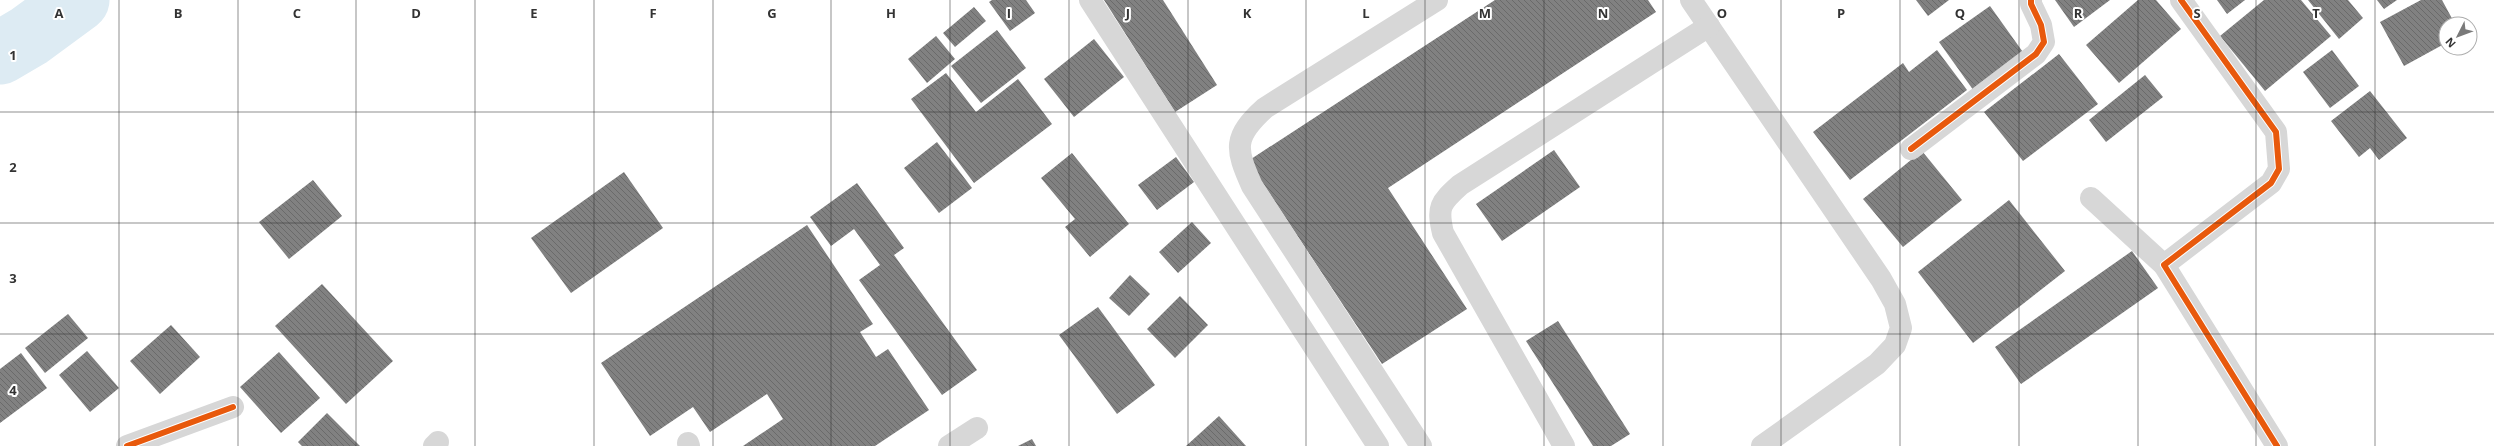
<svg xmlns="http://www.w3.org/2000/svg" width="2494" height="446" viewBox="0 0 2494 446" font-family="'Open Sans',sans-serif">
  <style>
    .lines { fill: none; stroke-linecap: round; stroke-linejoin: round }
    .river { stroke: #ddebf3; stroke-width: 63 }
    .building { fill: url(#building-back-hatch) }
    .minor { stroke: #d7d7d7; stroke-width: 22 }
    .cycleway-casing { stroke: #fff; stroke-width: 8 }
    .cycleway { stroke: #e8590c; stroke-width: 6 }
    .grid { fill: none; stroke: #333; stroke-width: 1; stroke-opacity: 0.55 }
    .grid-label { font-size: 13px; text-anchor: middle; font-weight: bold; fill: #333; stroke: #fff; stroke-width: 4; stroke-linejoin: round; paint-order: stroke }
  </style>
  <defs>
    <pattern id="building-back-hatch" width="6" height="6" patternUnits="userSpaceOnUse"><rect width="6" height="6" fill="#818181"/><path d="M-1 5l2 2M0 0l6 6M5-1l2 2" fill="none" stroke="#6a6a6a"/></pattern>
  </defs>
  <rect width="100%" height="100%" fill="#fff"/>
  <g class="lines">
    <!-- river -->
    <polyline class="river" points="0,53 29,36 78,0"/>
  </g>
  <!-- building -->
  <g class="building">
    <polygon points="992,0 1026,0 1035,13 1010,31 989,2"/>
    <polygon points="1104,0 1163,0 1217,85 1175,112"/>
    <polygon points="1495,0 1648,0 1656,12 1388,188 1467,309 1382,364 1248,161"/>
    <polygon points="1916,0 1949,0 1928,16"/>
    <polygon points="2055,0 2110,0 2074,27"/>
    <polygon points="2138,0 2156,0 2181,29 2119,83 2086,45"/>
    <polygon points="2217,0 2245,0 2227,14"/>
    <polygon points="2264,0 2301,0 2331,36 2265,91 2220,36"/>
    <polygon points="2308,0 2348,0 2363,18 2339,39"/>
    <polygon points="2377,0 2397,0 2384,9"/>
    <polygon points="2421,0 2442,0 2455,24 2446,24 2446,43 2404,66 2380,22"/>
    <polygon points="1990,6 2025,55 1974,91 1939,42"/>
    <polygon points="974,7 986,21 955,47 943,33"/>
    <polygon points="997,30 1026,68 981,103 951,66"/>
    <polygon points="936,36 955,59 927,83 908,59"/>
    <polygon points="1094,39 1124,77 1074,117 1044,79"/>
    <polygon points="1937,50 1967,90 1850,180 1813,132 1903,63 1909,72"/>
    <polygon points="2332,50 2359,86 2330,108 2303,72"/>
    <polygon points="2059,54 2098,104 2023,161 1984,112"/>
    <polygon points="946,73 976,112 1018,79 1052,124 974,183 911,99"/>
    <polygon points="2145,75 2163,97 2106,142 2089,120"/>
    <polygon points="2370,91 2407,138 2379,160 2370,148 2359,157 2331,121"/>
    <polygon points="937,142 972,188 939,213 904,168"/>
    <polygon points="1554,150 1580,187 1502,241 1476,204"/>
    <polygon points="1922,151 1962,200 1903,247 1863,199"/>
    <polygon points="1072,153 1129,224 1090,257 1065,227 1075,219 1041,178"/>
    <polygon points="1176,157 1194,182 1157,210 1138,185"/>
    <polygon points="624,172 663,228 571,293 531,238"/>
    <polygon points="313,180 342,216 289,259 259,222"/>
    <polygon points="857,183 904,248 894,255 977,370 942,395 859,280 880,265 854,229 831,246 810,217"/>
    <polygon points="2009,200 2065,271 1973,343 1918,272"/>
    <polygon points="1192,222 1211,243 1178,273 1159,252"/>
    <polygon points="807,225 873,324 860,332 876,357 888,349 929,410 875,446 743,446 783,419 767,394 710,432 693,407 650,436 601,363"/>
    <polygon points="2132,251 2158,288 2021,384 1995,347"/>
    <polygon points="1130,275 1150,294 1129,316 1109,298"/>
    <polygon points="322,284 393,361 346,404 275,326"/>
    <polygon points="1180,296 1208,325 1175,358 1147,329"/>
    <polygon points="1098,307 1155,385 1117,414 1059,335"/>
    <polygon points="68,314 88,338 45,373 25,348"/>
    <polygon points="1558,321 1630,434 1611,446 1593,446 1526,341"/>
    <polygon points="171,325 200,357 160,394 130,361"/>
    <polygon points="87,351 119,388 90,412 59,375"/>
    <polygon points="279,352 320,398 281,433 240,387"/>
    <polygon points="21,353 47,388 0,423 0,369"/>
    <polygon points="327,413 360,446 302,446 298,442"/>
    <polygon points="1219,416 1246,446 1186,446"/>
    <polygon points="1032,439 1036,446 1018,446"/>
  </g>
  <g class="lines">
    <!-- minor -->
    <g class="minor">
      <polyline points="1090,0 1378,446"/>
      <polyline points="1691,0 1881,279 1895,304 1901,328 1895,345 1877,364 1762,446"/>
      <polyline points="2181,0 2276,132 2279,169 2271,183 2164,265 2277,446"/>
      <polyline points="1911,149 2036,54 2044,42 2041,25 2031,4 2031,0"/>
      <polyline points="2091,198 2164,265"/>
      <polyline points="688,443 689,446"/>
      <polyline points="127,446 233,407"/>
      <polyline points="434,446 438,442"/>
      <polyline points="949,446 977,428"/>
      <path d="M1421,446L1252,186C1235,148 1233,137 1265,108L1437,0"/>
      <path d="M1564,446L1443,233C1437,207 1440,203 1460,185L1709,26"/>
    </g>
    <!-- cycleway casing -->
    <g class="cycleway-casing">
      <g id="cycleway">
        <polyline points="2181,0 2276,132 2279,169 2271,183 2164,265 2277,446"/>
        <polyline points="1911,149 2036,54 2044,42 2041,25 2031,4 2031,0"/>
        <polyline points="127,446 233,407"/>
      </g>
    </g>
    <!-- cycleway -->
    <use href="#cycleway" class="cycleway"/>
  </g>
  <!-- grid -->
  <path class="grid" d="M119,0V446M238,0V446M356,0V446M475,0V446M594,0V446M713,0V446M831,0V446M950,0V446M1069,0V446M1188,0V446M1306,0V446M1425,0V446M1544,0V446M1663,0V446M1781,0V446M1900,0V446M2019,0V446M2138,0V446M2256,0V446M2375,0V446M0,112H2494M0,223H2494M0,334H2494"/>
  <g class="grid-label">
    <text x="59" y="18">A</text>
    <text x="178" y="18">B</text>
    <text x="297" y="18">C</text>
    <text x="416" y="18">D</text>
    <text x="534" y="18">E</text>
    <text x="653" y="18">F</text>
    <text x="772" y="18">G</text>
    <text x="891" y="18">H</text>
    <text x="1009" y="18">I</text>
    <text x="1128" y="18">J</text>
    <text x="1247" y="18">K</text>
    <text x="1366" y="18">L</text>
    <text x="1485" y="18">M</text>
    <text x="1603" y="18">N</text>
    <text x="1722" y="18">O</text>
    <text x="1841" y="18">P</text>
    <text x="1960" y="18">Q</text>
    <text x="2078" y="18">R</text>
    <text x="2197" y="18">S</text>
    <text x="2316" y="18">T</text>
    <text x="13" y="60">1</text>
    <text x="13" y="172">2</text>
    <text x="13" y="283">3</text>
    <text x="13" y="395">4</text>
  </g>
  <!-- north arrow -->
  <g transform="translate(2458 36) rotate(228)"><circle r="19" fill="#ffffff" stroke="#adadad"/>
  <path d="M0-3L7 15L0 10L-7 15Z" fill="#7a7a7a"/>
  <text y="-6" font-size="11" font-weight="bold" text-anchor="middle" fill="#333333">N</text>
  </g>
</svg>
